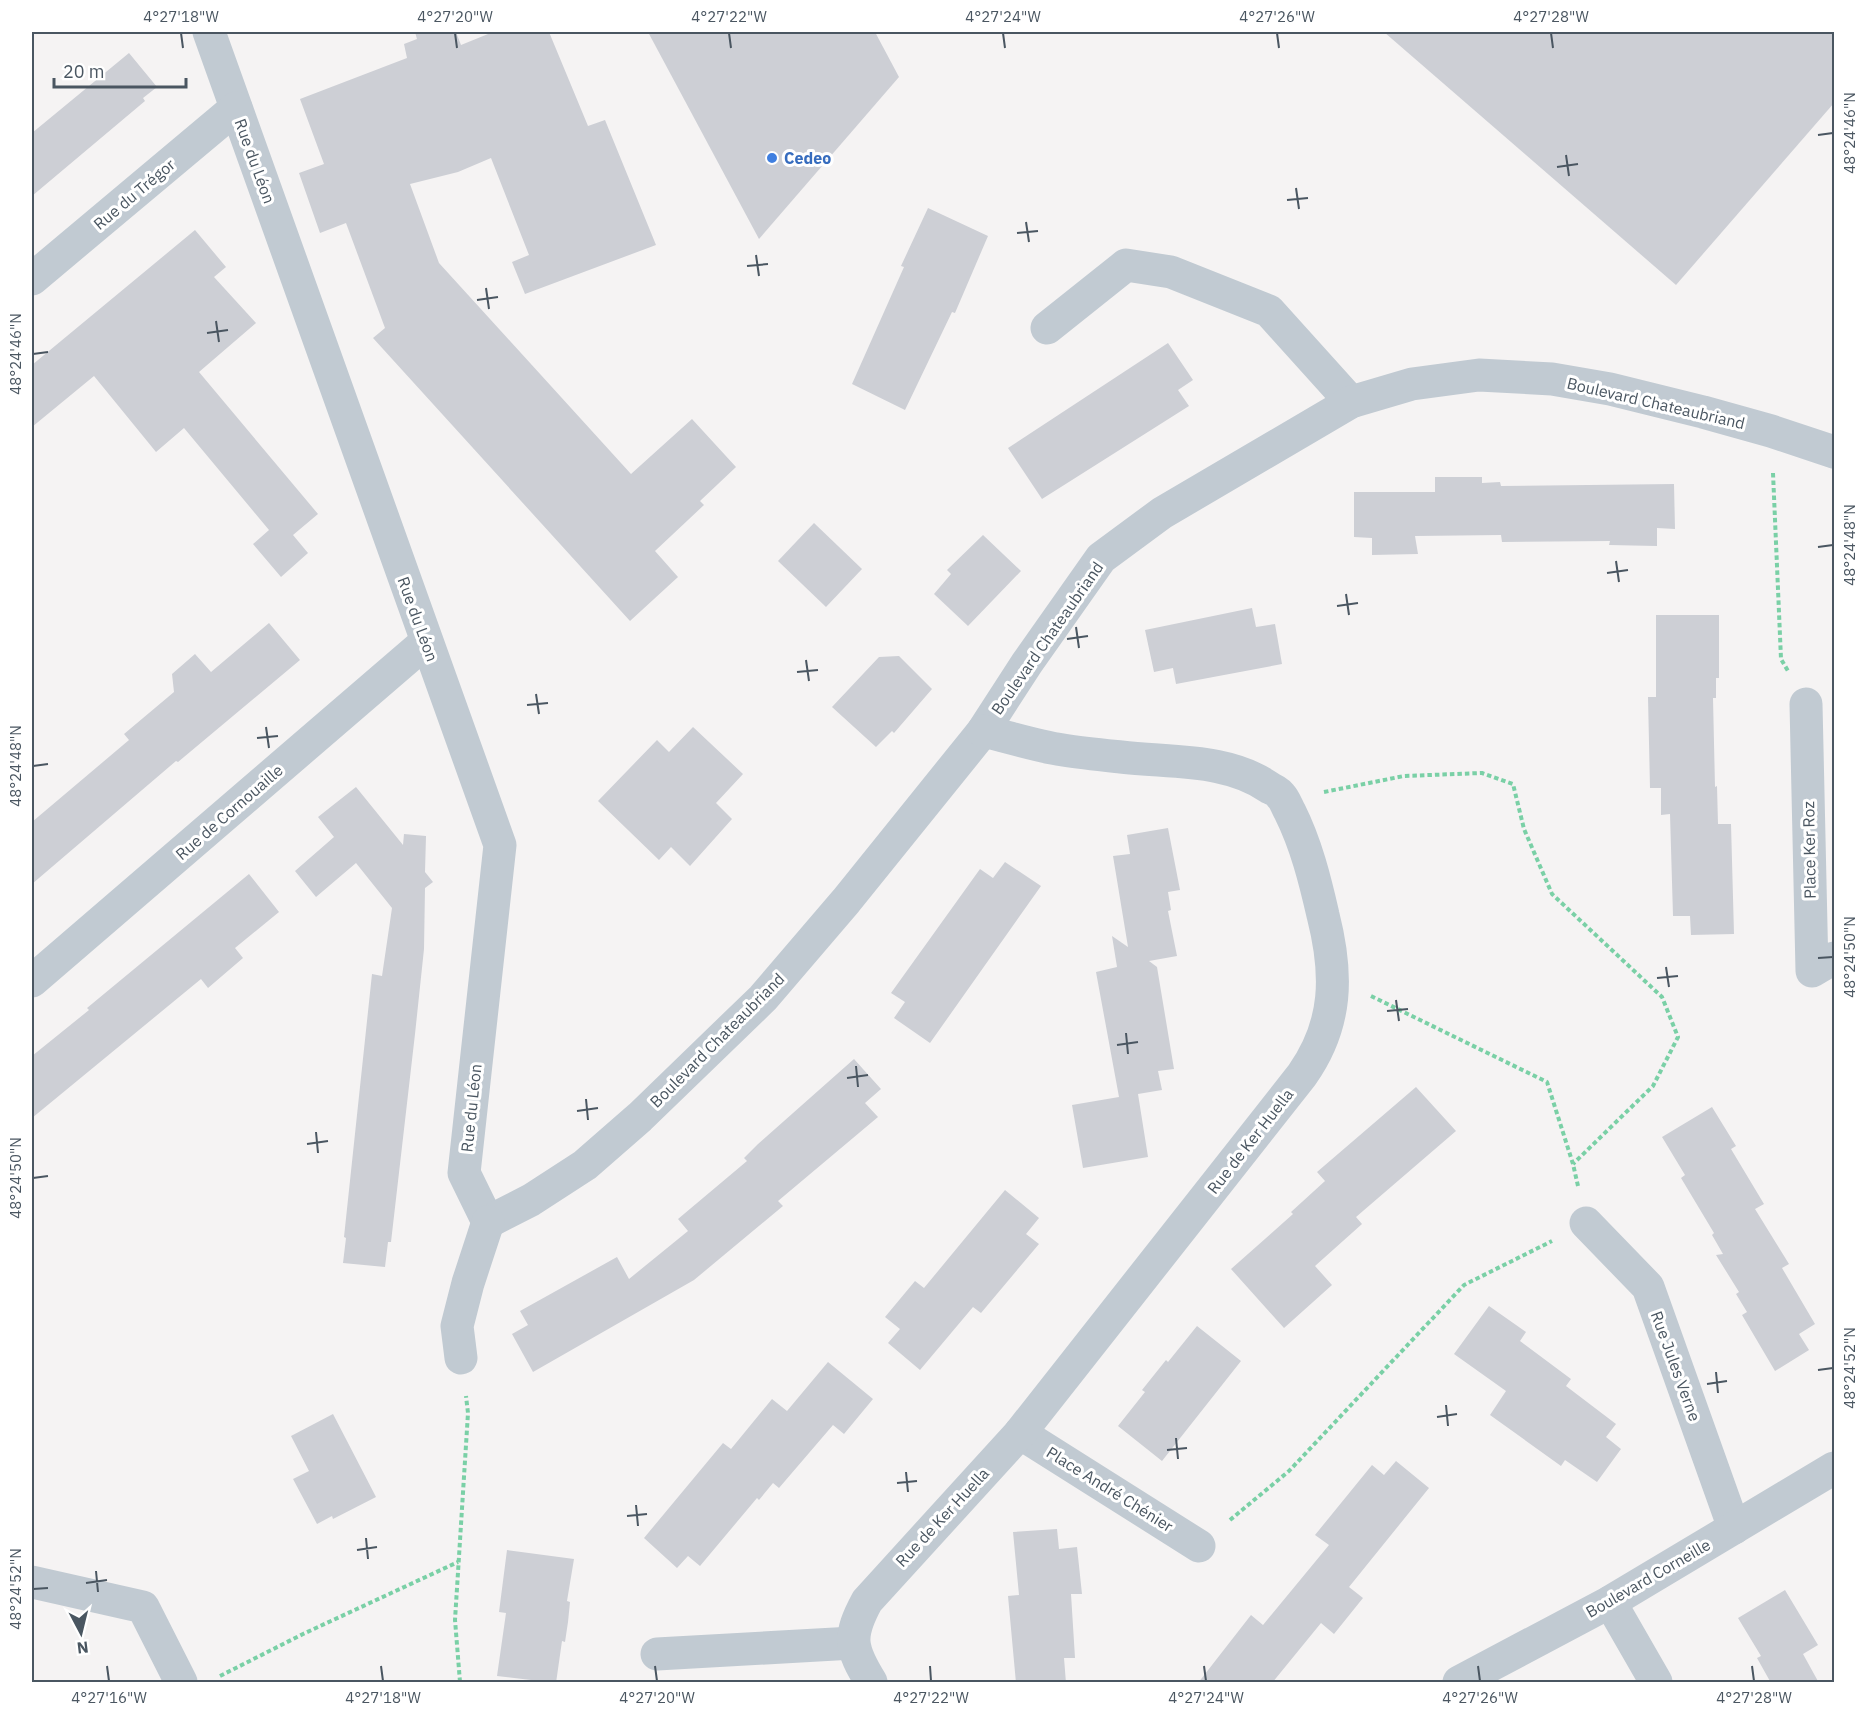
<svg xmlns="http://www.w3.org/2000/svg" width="1866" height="1714" viewBox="0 0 1866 1714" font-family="'IBM Plex Sans',sans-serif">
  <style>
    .building { fill: #cdcfd5 }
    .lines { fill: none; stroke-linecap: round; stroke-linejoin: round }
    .path { stroke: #7ad0a6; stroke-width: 4; stroke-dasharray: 4.5 3; stroke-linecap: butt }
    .street { stroke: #c1cad2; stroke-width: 33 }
    .ticks { fill: none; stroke: #4a5661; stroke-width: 2 }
    .shop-dot { fill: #3f7fe0; stroke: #fff; stroke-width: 2 }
    .labels { text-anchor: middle; stroke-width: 6; stroke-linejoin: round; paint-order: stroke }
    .shop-label { font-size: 16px; font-weight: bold; fill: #366cbe; stroke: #fff; text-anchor: start }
    .street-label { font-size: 16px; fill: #4a5661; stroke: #fff }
    .neatline { fill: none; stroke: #4a5661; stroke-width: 2 }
    .ticks-label { font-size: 15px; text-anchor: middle; fill: #4a5661 }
  </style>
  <rect width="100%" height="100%" fill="#f5f3f3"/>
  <!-- building -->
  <g class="building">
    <polygon points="415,32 456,32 461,45 493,32 549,32 588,126 605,120 656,245 525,294 512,262 529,255 491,158 458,172 410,184 439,263 631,474 692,419 736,467 700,501 704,505 655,551 678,577 630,621 373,338 385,328 346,223 320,233 299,173 324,164 300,99 407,58 404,44 417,39"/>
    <polygon points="648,32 875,32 899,77 759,239"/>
    <polygon points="1384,32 1834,32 1834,103 1676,285"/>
    <polygon points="129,53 157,87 143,98 145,101 32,196 32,133"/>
    <polygon points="928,208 988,236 955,313 952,312 905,410 852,384 904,267 901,266"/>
    <polygon points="195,230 226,267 214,277 256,323 199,372 318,514 293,535 308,553 281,577 253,544 269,530 184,428 156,452 94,376 32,427 32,365"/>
    <polygon points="1168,343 1193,380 1178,390 1189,406 1042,499 1008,448"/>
    <polygon points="1435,477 1482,477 1482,483 1500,482 1501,486 1674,484 1675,529 1657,528 1657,546 1609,545 1610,541 1502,542 1501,535 1415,536 1418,554 1372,555 1372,538 1354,537 1354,492 1435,492"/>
    <polygon points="814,523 862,569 826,607 778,561"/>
    <polygon points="983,535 1021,571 968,626 934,594 951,574 947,570"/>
    <polygon points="1252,608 1256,627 1275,624 1282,664 1176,684 1173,668 1154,672 1145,630"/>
    <polygon points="1656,615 1719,615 1719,678 1716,678 1716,698 1713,698 1715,787 1717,786 1718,824 1731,824 1734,934 1691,935 1690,916 1673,916 1670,814 1661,815 1661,788 1650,788 1648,697 1656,697"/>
    <polygon points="269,623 300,660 178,762 176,761 32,884 32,822 129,740 124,734 174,692 172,674 195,654 211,672"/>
    <polygon points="899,656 932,689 894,733 892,731 876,747 832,707 879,657"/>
    <polygon points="693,727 743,774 716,803 732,819 690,866 671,847 659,860 598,801 657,740 669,752"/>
    <polygon points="356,787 403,845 404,834 426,836 425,872 433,882 425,888 424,949 415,1034 391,1242 388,1242 385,1267 343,1263 346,1238 344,1237 372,974 382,976 392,908 356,863 316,897 295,871 334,837 318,817"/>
    <polygon points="1168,828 1180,890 1168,892 1171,910 1168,911 1177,956 1149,961 1157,967 1174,1069 1158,1071 1162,1090 1138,1094 1148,1157 1083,1168 1072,1105 1119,1097 1096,972 1117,967 1112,936 1128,947 1113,856 1130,854 1127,835"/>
    <polygon points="1005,862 1041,886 930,1043 894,1018 905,1002 891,993 980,869 993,878"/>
    <polygon points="249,874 279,912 235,948 243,958 208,988 201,979 32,1118 32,1056 89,1010 87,1008"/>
    <polygon points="854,1059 881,1089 865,1103 878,1117 778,1201 783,1206 694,1280 533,1372 512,1334 528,1325 520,1311 617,1257 629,1279 688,1231 678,1219 747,1161 744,1158 758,1144"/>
    <polygon points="1416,1087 1456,1131 1356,1217 1362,1224 1315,1266 1332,1285 1284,1328 1231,1269 1293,1214 1291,1212 1325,1181 1317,1172"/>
    <polygon points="1712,1107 1736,1146 1731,1149 1764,1204 1755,1209 1789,1264 1782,1268 1815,1324 1799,1334 1809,1350 1775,1371 1742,1315 1747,1312 1736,1294 1739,1292 1716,1255 1723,1254 1712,1235 1714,1233 1681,1178 1685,1175 1662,1137"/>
    <polygon points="1005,1190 1039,1218 1026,1234 1039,1244 981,1313 973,1307 920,1370 888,1343 900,1329 885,1317 915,1281 924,1288"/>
    <polygon points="1489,1306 1526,1332 1520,1341 1571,1379 1566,1386 1616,1424 1606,1437 1621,1449 1597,1482 1565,1460 1561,1466 1490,1415 1506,1391 1454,1354"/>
    <polygon points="1197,1326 1241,1361 1162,1461 1118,1426 1145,1392 1142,1390 1166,1360 1168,1362"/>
    <polygon points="828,1362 873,1399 844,1434 833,1425 779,1488 773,1483 759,1500 757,1498 700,1566 688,1556 677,1568 644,1538 723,1443 731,1449 772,1399 787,1411"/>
    <polygon points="333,1414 376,1497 333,1519 332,1516 317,1524 293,1479 309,1471 291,1436"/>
    <polygon points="1396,1461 1429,1488 1349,1587 1363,1598 1334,1634 1321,1623 1272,1683 1198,1683 1251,1615 1263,1625 1329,1545 1315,1535 1372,1465 1384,1475"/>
    <polygon points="1057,1529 1059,1549 1077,1547 1082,1594 1071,1594 1075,1658 1064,1658 1066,1683 1016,1683 1008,1596 1019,1595 1013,1532"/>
    <polygon points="507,1550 574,1559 567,1601 570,1602 568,1622 565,1642 562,1641 556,1683 497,1676 506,1613 499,1612"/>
    <polygon points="1785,1590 1818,1645 1803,1654 1819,1683 1771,1683 1757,1658 1761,1656 1738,1618"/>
  </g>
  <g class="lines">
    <!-- path -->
    <g class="path">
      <polyline points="1773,473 1781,659 1788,671"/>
      <polyline points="1324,792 1404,776 1482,773 1513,784 1524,829 1552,894 1662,997 1678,1037 1653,1086 1573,1164"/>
      <polyline points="1371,996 1547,1082 1573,1164 1578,1186"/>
      <polyline points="1230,1520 1289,1471 1464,1285 1552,1241"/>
      <polyline points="220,1676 303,1634 458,1562"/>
      <polyline points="460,1682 455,1620 468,1413 466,1396"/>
    </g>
    <!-- street -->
    <g class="street">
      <polyline points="209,32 500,845 464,1173 488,1222"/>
      <polyline points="32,279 236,108"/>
      <polyline points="1047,328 1126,265 1171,272 1269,311 1351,402"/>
      <polyline points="1806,704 1812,971 1834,958"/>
      <polyline points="32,981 426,642"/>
      <polyline points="488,1222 531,1200 585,1165 640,1117 763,998 846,901 983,731 1027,663 1101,558 1162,513 1351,402 1412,384 1479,375 1552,379 1610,389 1703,412 1771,431 1834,452"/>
      <polyline points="1586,1223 1648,1287 1734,1528"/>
      <polyline points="461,1358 457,1326 468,1283 488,1222"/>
      <polyline points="1020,1433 1199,1546"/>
      <polyline points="32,1582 143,1607 181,1682"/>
      <polyline points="1610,1602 1656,1682"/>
      <polyline points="657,1654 853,1643"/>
      <path d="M871,1682C850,1648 848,1636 867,1601L1020,1433L1302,1075C1338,1024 1338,974 1323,915C1315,880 1306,844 1290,812C1287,807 1285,800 1281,796C1279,792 1274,790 1270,788C1228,758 1171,763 1121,757C1102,755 1082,753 1063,750C1036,746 1009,737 983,731"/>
      <polyline points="1459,1682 1610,1602 1834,1468"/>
    </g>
  </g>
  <!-- ticks -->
  <path class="ticks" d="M181,33L183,48M455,33L457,48M729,33L731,48M1003,33L1005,48M1277,33L1279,48M1551,33L1553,48M1818,135L1833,133M1566,155L1569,176M1557,167L1578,164M1296,188L1299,209M1287,200L1308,198M1026,222L1029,242M1017,233L1038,231M756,255L759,276M747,266L768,264M486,288L489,309M477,300L498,297M216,321L219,342M207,333L228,330M33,354L48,352M1818,547L1833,545M1616,561L1619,582M1607,573L1628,570M1346,594L1349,615M1337,606L1358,603M1076,627L1079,648M1067,639L1088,636M806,660L809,681M797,672L818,670M536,694L539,714M527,705L548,703M266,727L269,748M257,738L278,736M33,766L48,764M1818,958L1833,957M1666,967L1669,987M1657,978L1678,976M1396,1000L1399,1021M1387,1011L1408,1009M1126,1033L1128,1054M1117,1045L1138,1042M856,1066L858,1087M847,1078L868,1075M586,1099L588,1120M577,1111L598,1108M316,1132L318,1153M307,1144L328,1141M33,1178L48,1176M1818,1370L1833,1368M1716,1372L1718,1393M1707,1384L1727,1381M1446,1405L1448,1426M1437,1417L1457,1414M1176,1438L1178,1459M1167,1450L1187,1448M906,1472L908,1492M897,1483L917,1481M636,1505L638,1526M627,1516L647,1514M366,1538L368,1559M357,1550L377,1547M96,1571L98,1592M86,1583L107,1580M33,1589L48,1588M107,1666L109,1681M381,1666L383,1681M655,1666L657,1681M930,1666L931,1681M1204,1666L1206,1681M1478,1666L1480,1681M1752,1666L1754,1681"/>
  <!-- markers -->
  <circle class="shop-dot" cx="772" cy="158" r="6"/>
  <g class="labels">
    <!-- shop labels -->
    <g class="shop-label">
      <text x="784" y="164">Cedeo</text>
    </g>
    <!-- street labels -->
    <g class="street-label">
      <text transform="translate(255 161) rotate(70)" y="6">Rue du Léon</text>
      <text transform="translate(134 194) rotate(-40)" y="6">Rue du Trégor</text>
      <text transform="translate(1656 403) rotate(13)" y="6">Boulevard Chateaubriand</text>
      <text transform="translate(418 619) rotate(70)" y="6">Rue du Léon</text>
      <text transform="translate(1047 638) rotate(-55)" y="6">Boulevard Chateaubriand</text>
      <text transform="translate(229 812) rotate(-41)" y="6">Rue de Cornouaille</text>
      <text transform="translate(1809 850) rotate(-91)" y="6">Place Ker Roz</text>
      <text transform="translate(717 1040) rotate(-45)" y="6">Boulevard Chateaubriand</text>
      <text transform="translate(471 1108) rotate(-84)" y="6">Rue du Léon</text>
      <text transform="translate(1250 1141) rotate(-52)" y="6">Rue de Ker Huella</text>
      <text transform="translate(1676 1366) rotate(70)" y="6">Rue Jules Verne</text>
      <text transform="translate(1110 1489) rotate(32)" y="6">Place André Chénier</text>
      <text transform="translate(942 1517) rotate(-47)" y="6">Rue de Ker Huella</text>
      <text transform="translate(1648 1578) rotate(-30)" y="6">Boulevard Corneille</text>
    </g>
  </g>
  <!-- border -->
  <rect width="1866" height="1714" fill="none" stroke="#ffffff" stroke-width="66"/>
  <!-- north arrow -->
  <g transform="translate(81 1633) rotate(173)" stroke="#ffffff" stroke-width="4.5" paint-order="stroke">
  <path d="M0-4.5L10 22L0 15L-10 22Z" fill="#4a5661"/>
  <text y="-9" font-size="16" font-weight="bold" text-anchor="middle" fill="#4a5661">N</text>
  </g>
  <!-- scale -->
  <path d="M54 78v9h132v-9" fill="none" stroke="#4a5661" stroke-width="3"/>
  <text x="63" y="78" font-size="18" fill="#4a5661" stroke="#ffffff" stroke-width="4.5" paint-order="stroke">20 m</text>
  <rect x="33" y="33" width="1800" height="1648" class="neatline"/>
  <g class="ticks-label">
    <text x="181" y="22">4°27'18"W</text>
    <text x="455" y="22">4°27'20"W</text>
    <text x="729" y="22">4°27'22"W</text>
    <text x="1003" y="22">4°27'24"W</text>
    <text x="1277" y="22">4°27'26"W</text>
    <text x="1551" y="22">4°27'28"W</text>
    <text transform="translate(1850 133) rotate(-90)" y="5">48°24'46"N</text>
    <text transform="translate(16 354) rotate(-90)" y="5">48°24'46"N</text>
    <text transform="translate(1850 545) rotate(-90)" y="5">48°24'48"N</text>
    <text transform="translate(16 766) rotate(-90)" y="5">48°24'48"N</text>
    <text transform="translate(1850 957) rotate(-90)" y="5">48°24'50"N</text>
    <text transform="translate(16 1178) rotate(-90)" y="5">48°24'50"N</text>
    <text transform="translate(1850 1368) rotate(-90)" y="5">48°24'52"N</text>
    <text transform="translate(16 1589) rotate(-90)" y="5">48°24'52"N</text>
    <text x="109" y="1703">4°27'16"W</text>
    <text x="383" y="1703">4°27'18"W</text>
    <text x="657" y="1703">4°27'20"W</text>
    <text x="931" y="1703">4°27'22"W</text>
    <text x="1206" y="1703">4°27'24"W</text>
    <text x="1480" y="1703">4°27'26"W</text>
    <text x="1754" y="1703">4°27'28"W</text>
  </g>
</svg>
